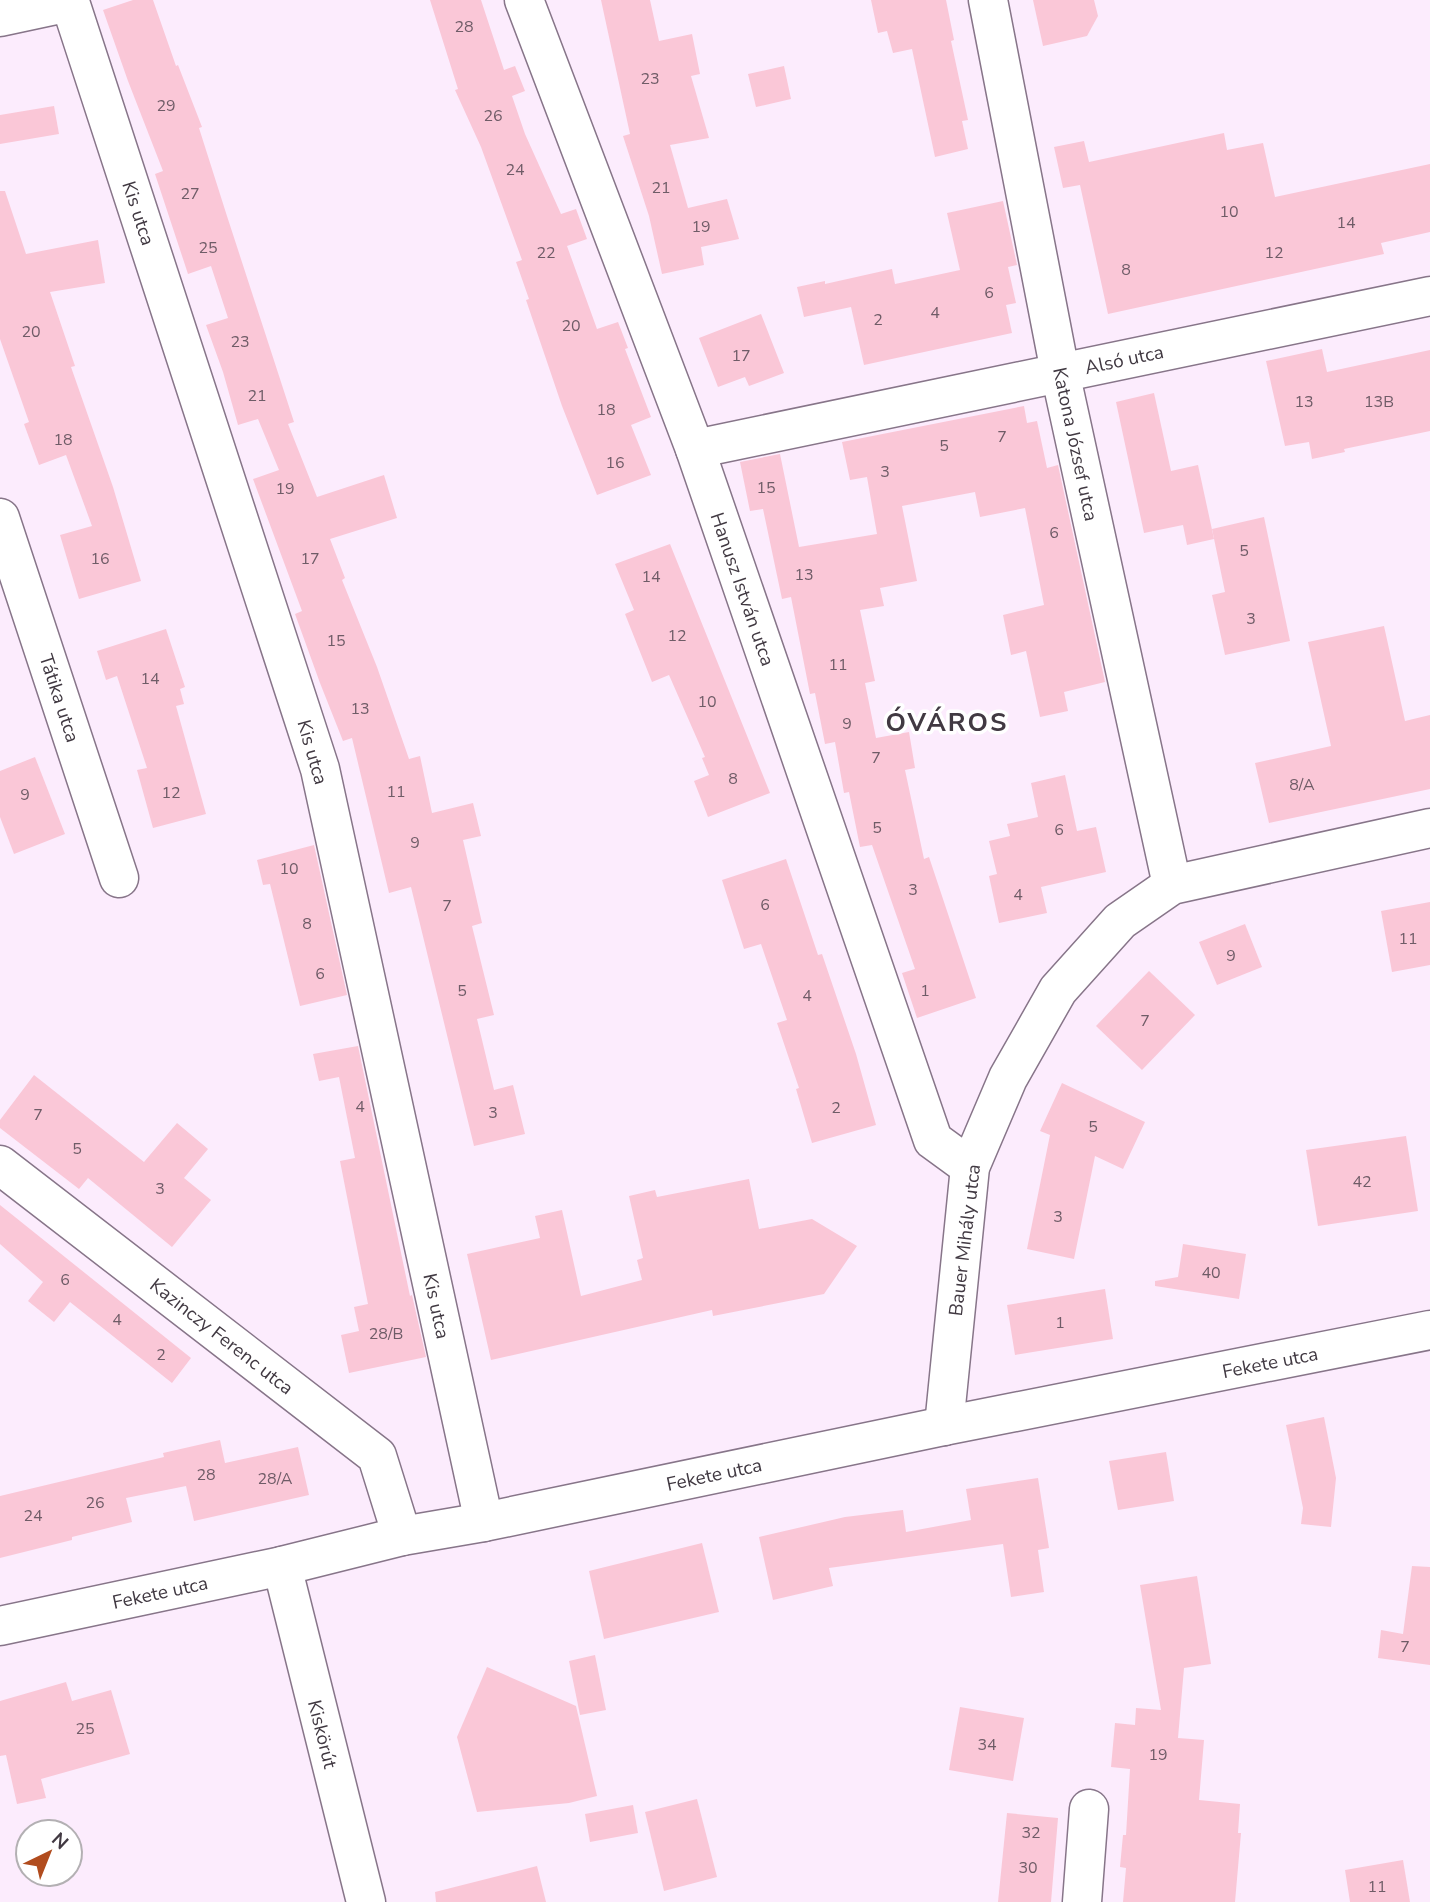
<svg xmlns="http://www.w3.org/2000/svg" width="1430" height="1902" viewBox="0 0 1430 1902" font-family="'Nunito Sans',sans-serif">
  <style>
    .building { fill: #fac7d7 }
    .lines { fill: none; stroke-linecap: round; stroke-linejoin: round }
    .minor-casing { stroke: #877589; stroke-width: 41 }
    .minor { stroke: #fff; stroke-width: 38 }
    .labels { text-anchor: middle; stroke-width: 7; stroke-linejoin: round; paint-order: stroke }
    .number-label { font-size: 16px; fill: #6f5c67 }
    .street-label { font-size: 19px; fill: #413942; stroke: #fff }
    .district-label { font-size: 26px; font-weight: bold; letter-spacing: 2px; fill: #413942; stroke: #fff }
  </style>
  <rect width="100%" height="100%" fill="#fcecfd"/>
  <!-- building -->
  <g class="building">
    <polygon points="133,0 153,0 176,66 178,65 202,127 199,128 226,213 294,422 288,424 317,497 384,475 397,518 330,539 345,578 342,580 377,667 409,759 420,756 432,813 473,803 481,836 463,840 482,923 472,926 494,1015 477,1019 494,1090 513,1085 525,1134 474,1146 411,887 389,893 352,738 343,741 320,683 295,614 302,611 253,479 279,470 258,419 238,425 223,372 206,325 228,318 211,266 188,274 155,174 163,171 128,81 103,10"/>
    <polygon points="430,0 481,0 504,70 515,66 525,91 512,96 525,134 561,214 576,209 587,239 567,246 597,329 618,322 628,348 625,349 651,417 631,425 651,475 597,495 562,406 526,300 529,299 516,262 522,260 481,147 455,90 458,89"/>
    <polygon points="601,0 650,0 659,41 692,34 700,74 691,76 709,138 670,145 688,208 727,199 739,239 701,247 704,265 662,274 649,216 623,136 630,134"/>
    <polygon points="871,0 946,0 954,40 951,41 968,120 962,121 968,149 935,157 912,49 893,53 887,31 878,33"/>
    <polygon points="1033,0 1094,0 1098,16 1087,36 1043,46"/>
    <polygon points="784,66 791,99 756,107 748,74"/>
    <polygon points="54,106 59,134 0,144 0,115"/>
    <polygon points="1224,133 1227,150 1263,143 1275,197 1430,164 1430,232 1381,243 1384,254 1108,314 1080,185 1063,188 1054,147 1084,141 1089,162"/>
    <polygon points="0,191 5,191 26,254 98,240 105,283 50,292 75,366 71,367 113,487 141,581 79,599 60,535 92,526 66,455 39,465 24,424 29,422 0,339"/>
    <polygon points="1003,201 1017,265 1008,267 1016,303 1006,305 1012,333 864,365 851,307 804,317 797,287 825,281 825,284 892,269 895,284 960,270 947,213"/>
    <polygon points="761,314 784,373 749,386 745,377 718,387 699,338"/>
    <polygon points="1322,349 1327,372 1430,350 1430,431 1344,449 1345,452 1312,459 1309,442 1285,446 1266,361"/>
    <polygon points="1154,393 1171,471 1198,465 1214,539 1187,545 1183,525 1144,533 1116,402"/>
    <polygon points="1024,406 1027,423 1037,421 1047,468 1058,465 1105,682 1064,692 1068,711 1040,717 1026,651 1011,655 1003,615 1044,605 1025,508 980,517 975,492 902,506 917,581 880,588 884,606 860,610 875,681 865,683 876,738 909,732 915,768 905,770 924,859 929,857 976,998 917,1018 902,973 915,969 872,845 860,847 849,792 844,793 835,742 825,744 815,693 810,694 791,597 782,599 763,509 750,511 740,462 780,454 799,547 877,534 867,477 850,480 842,442"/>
    <polygon points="1264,517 1290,641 1225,655 1212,595 1225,592 1212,529"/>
    <polygon points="670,544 770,793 708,817 694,781 709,775 702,758 705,757 669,675 652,682 625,614 634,610 615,564"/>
    <polygon points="1384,626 1405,721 1430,715 1430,789 1269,823 1255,763 1331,746 1308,642"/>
    <polygon points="166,629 185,687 180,689 184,704 176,706 206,814 153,828 137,770 147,768 117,676 106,680 97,651"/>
    <polygon points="35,757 65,834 14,854 0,817 0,771"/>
    <polygon points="1065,775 1077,831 1096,827 1106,872 1041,887 1047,913 999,923 989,876 997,874 989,841 1010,836 1007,824 1038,817 1031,783"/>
    <polygon points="314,845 347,995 300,1006 270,884 263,885 257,860"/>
    <polygon points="786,859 818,955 822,954 856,1054 876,1125 812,1143 796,1089 799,1088 777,1023 787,1020 761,944 744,949 722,880"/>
    <polygon points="1430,902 1430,965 1392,972 1381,911"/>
    <polygon points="1245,924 1262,967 1217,985 1199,942"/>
    <polygon points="1149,971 1195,1015 1142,1070 1096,1026"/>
    <polygon points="358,1046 410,1296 412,1295 426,1357 349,1373 341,1335 359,1331 354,1307 368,1304 340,1161 355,1158 339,1077 319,1081 313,1054"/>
    <polygon points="34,1075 144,1162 177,1123 208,1149 184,1178 211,1200 172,1247 88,1178 79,1189 0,1128 0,1120"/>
    <polygon points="1062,1083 1145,1122 1123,1169 1095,1156 1074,1259 1027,1249 1050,1135 1040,1131"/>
    <polygon points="1406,1136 1418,1211 1318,1226 1306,1150"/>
    <polygon points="749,1179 759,1229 812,1219 857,1246 824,1294 713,1316 712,1310 491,1360 467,1254 540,1238 535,1216 562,1210 581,1296 642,1280 637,1260 643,1258 629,1196 655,1190 657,1197"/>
    <polygon points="0,1205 191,1358 172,1383 70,1302 54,1322 28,1301 43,1282 0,1244"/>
    <polygon points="1183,1244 1246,1254 1239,1299 1155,1286 1155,1281 1178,1277"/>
    <polygon points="1105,1289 1113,1339 1015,1355 1007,1305"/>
    <polygon points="1324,1417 1336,1478 1331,1527 1301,1524 1303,1508 1286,1425"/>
    <polygon points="220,1440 225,1463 298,1447 309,1495 194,1521 186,1486 126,1498 132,1522 72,1537 72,1540 0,1558 0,1496 164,1457 163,1453"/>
    <polygon points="1166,1452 1174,1501 1118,1510 1109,1461"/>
    <polygon points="1038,1478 1049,1548 1038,1550 1044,1592 1011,1597 1003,1544 829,1568 833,1586 773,1600 759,1537 845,1517 903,1510 906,1532 971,1520 966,1489"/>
    <polygon points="702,1543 719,1612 604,1639 589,1571"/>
    <polygon points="1412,1566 1430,1567 1430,1665 1378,1658 1381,1630 1403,1634"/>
    <polygon points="1197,1576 1211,1664 1184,1668 1178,1738 1204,1740 1199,1800 1240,1804 1238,1833 1241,1833 1235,1902 1123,1902 1126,1868 1120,1867 1123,1835 1126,1835 1130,1769 1111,1767 1115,1723 1135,1725 1136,1708 1161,1710 1140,1585"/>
    <polygon points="595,1655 606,1710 580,1715 569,1661"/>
    <polygon points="487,1667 576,1706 597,1796 569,1803 477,1812 457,1737"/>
    <polygon points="66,1682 72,1701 111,1690 130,1754 41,1779 46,1798 17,1804 6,1755 0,1756 0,1701"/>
    <polygon points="960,1707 1024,1718 1013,1781 949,1770"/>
    <polygon points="697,1799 717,1877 664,1891 645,1812"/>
    <polygon points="633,1805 638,1833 590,1842 585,1814"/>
    <polygon points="1007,1813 1058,1818 1051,1902 998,1902"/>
    <polygon points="1403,1860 1410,1902 1350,1902 1345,1870"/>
    <polygon points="537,1866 546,1902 436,1902 435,1892"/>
  </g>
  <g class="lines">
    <!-- minor casing -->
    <g class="minor-casing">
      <g id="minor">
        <polyline points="524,0 695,449 933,1140 970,1167"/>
        <polyline points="988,0 1060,372 1172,885"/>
        <polyline points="0,17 70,2 320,769 484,1522"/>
        <polyline points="695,449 1430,296"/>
        <polyline points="0,518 119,878"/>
        <polyline points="0,1165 377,1456 402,1536"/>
        <polyline points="944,1426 970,1167 1008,1078 1058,990 1120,921 1172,885 1430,828"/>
        <polyline points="282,1566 366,1902"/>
        <polyline points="0,1626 282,1566 402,1536 484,1522 944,1426 1430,1330"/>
        <polyline points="1082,1902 1089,1809"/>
      </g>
    </g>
    <!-- minor -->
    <use href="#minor" class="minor"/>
  </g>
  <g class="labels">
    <!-- number labels -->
    <g class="number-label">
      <text x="464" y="32">28</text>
      <text x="650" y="84">23</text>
      <text x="166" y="111">29</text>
      <text x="493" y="121">26</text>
      <text x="515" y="175">24</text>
      <text x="661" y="193">21</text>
      <text x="190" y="199">27</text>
      <text x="1229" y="217">10</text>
      <text x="1346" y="228">14</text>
      <text x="701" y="232">19</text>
      <text x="208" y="253">25</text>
      <text x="546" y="258">22</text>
      <text x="1274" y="258">12</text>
      <text x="1126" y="275">8</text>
      <text x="989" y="298">6</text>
      <text x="935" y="318">4</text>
      <text x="878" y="325">2</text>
      <text x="571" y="331">20</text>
      <text x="31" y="337">20</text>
      <text x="240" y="347">23</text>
      <text x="741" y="361">17</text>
      <text x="257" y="401">21</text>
      <text x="1304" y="407">13</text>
      <text x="1379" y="407">13B</text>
      <text x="606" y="415">18</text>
      <text x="1002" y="442">7</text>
      <text x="63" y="445">18</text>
      <text x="944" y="451">5</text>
      <text x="615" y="468">16</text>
      <text x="885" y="477">3</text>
      <text x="766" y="493">15</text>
      <text x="285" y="494">19</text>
      <text x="1054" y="538">6</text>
      <text x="1244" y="556">5</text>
      <text x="100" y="564">16</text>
      <text x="310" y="564">17</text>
      <text x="804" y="580">13</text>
      <text x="651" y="582">14</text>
      <text x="1251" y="624">3</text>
      <text x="677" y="641">12</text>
      <text x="336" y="646">15</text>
      <text x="838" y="670">11</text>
      <text x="150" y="684">14</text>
      <text x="707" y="707">10</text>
      <text x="360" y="714">13</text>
      <text x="847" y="729">9</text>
      <text x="876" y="763">7</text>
      <text x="733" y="784">8</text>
      <text x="1302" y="790">8/A</text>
      <text x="396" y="797">11</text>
      <text x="171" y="798">12</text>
      <text x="25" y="800">9</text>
      <text x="877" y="833">5</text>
      <text x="1059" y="835">6</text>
      <text x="415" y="848">9</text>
      <text x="289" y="874">10</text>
      <text x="913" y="895">3</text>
      <text x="1018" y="900">4</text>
      <text x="765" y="910">6</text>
      <text x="447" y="911">7</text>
      <text x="307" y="929">8</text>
      <text x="1408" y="944">11</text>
      <text x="1231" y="961">9</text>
      <text x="320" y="979">6</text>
      <text x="462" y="996">5</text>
      <text x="925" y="996">1</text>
      <text x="807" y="1001">4</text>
      <text x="1145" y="1026">7</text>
      <text x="360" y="1112">4</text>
      <text x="836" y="1113">2</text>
      <text x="493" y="1118">3</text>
      <text x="38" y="1120">7</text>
      <text x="1093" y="1132">5</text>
      <text x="77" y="1154">5</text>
      <text x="1362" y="1187">42</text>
      <text x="160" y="1194">3</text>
      <text x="1058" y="1222">3</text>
      <text x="1211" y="1278">40</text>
      <text x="65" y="1285">6</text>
      <text x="117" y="1325">4</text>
      <text x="1060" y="1328">1</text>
      <text x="386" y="1339">28/B</text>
      <text x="161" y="1360">2</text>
      <text x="206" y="1480">28</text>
      <text x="275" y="1484">28/A</text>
      <text x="95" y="1508">26</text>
      <text x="33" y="1521">24</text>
      <text x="1405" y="1652">7</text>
      <text x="85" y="1734">25</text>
      <text x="987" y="1750">34</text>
      <text x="1158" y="1760">19</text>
      <text x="1031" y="1838">32</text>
      <text x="1028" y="1873">30</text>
      <text x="1377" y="1892">11</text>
    </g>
    <!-- street labels -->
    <g class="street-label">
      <text transform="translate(139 213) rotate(72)" y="7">Kis utca</text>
      <text transform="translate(1124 359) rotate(-12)" y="7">Alsó utca</text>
      <text transform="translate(1076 444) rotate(78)" y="7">Katona József utca</text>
      <text transform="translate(743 589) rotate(71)" y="7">Hanusz István utca</text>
      <text transform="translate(60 698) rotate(72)" y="7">Tátika utca</text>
      <text transform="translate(313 752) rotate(74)" y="7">Kis utca</text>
      <text transform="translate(964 1240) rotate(-83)" y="7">Bauer Mihály utca</text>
      <text transform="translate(437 1306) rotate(78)" y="7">Kis utca</text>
      <text transform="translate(222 1336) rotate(38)" y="7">Kazinczy Ferenc utca</text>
      <text transform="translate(1270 1362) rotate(-11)" y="7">Fekete utca</text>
      <text transform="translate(714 1474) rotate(-12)" y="7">Fekete utca</text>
      <text transform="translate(160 1592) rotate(-12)" y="7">Fekete utca</text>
      <text transform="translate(323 1734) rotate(76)" y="7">Kiskörút</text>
    </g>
    <!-- district labels -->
    <g class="district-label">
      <text x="947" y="731">ÓVÁROS</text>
    </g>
  </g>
  <!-- north arrow -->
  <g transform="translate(49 1853) rotate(43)"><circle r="33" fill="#ffffff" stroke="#b3b0b3" stroke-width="2"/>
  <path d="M0-5L12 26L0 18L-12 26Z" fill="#b14c1e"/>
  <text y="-10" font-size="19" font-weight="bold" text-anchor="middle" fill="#413942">N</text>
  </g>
</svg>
